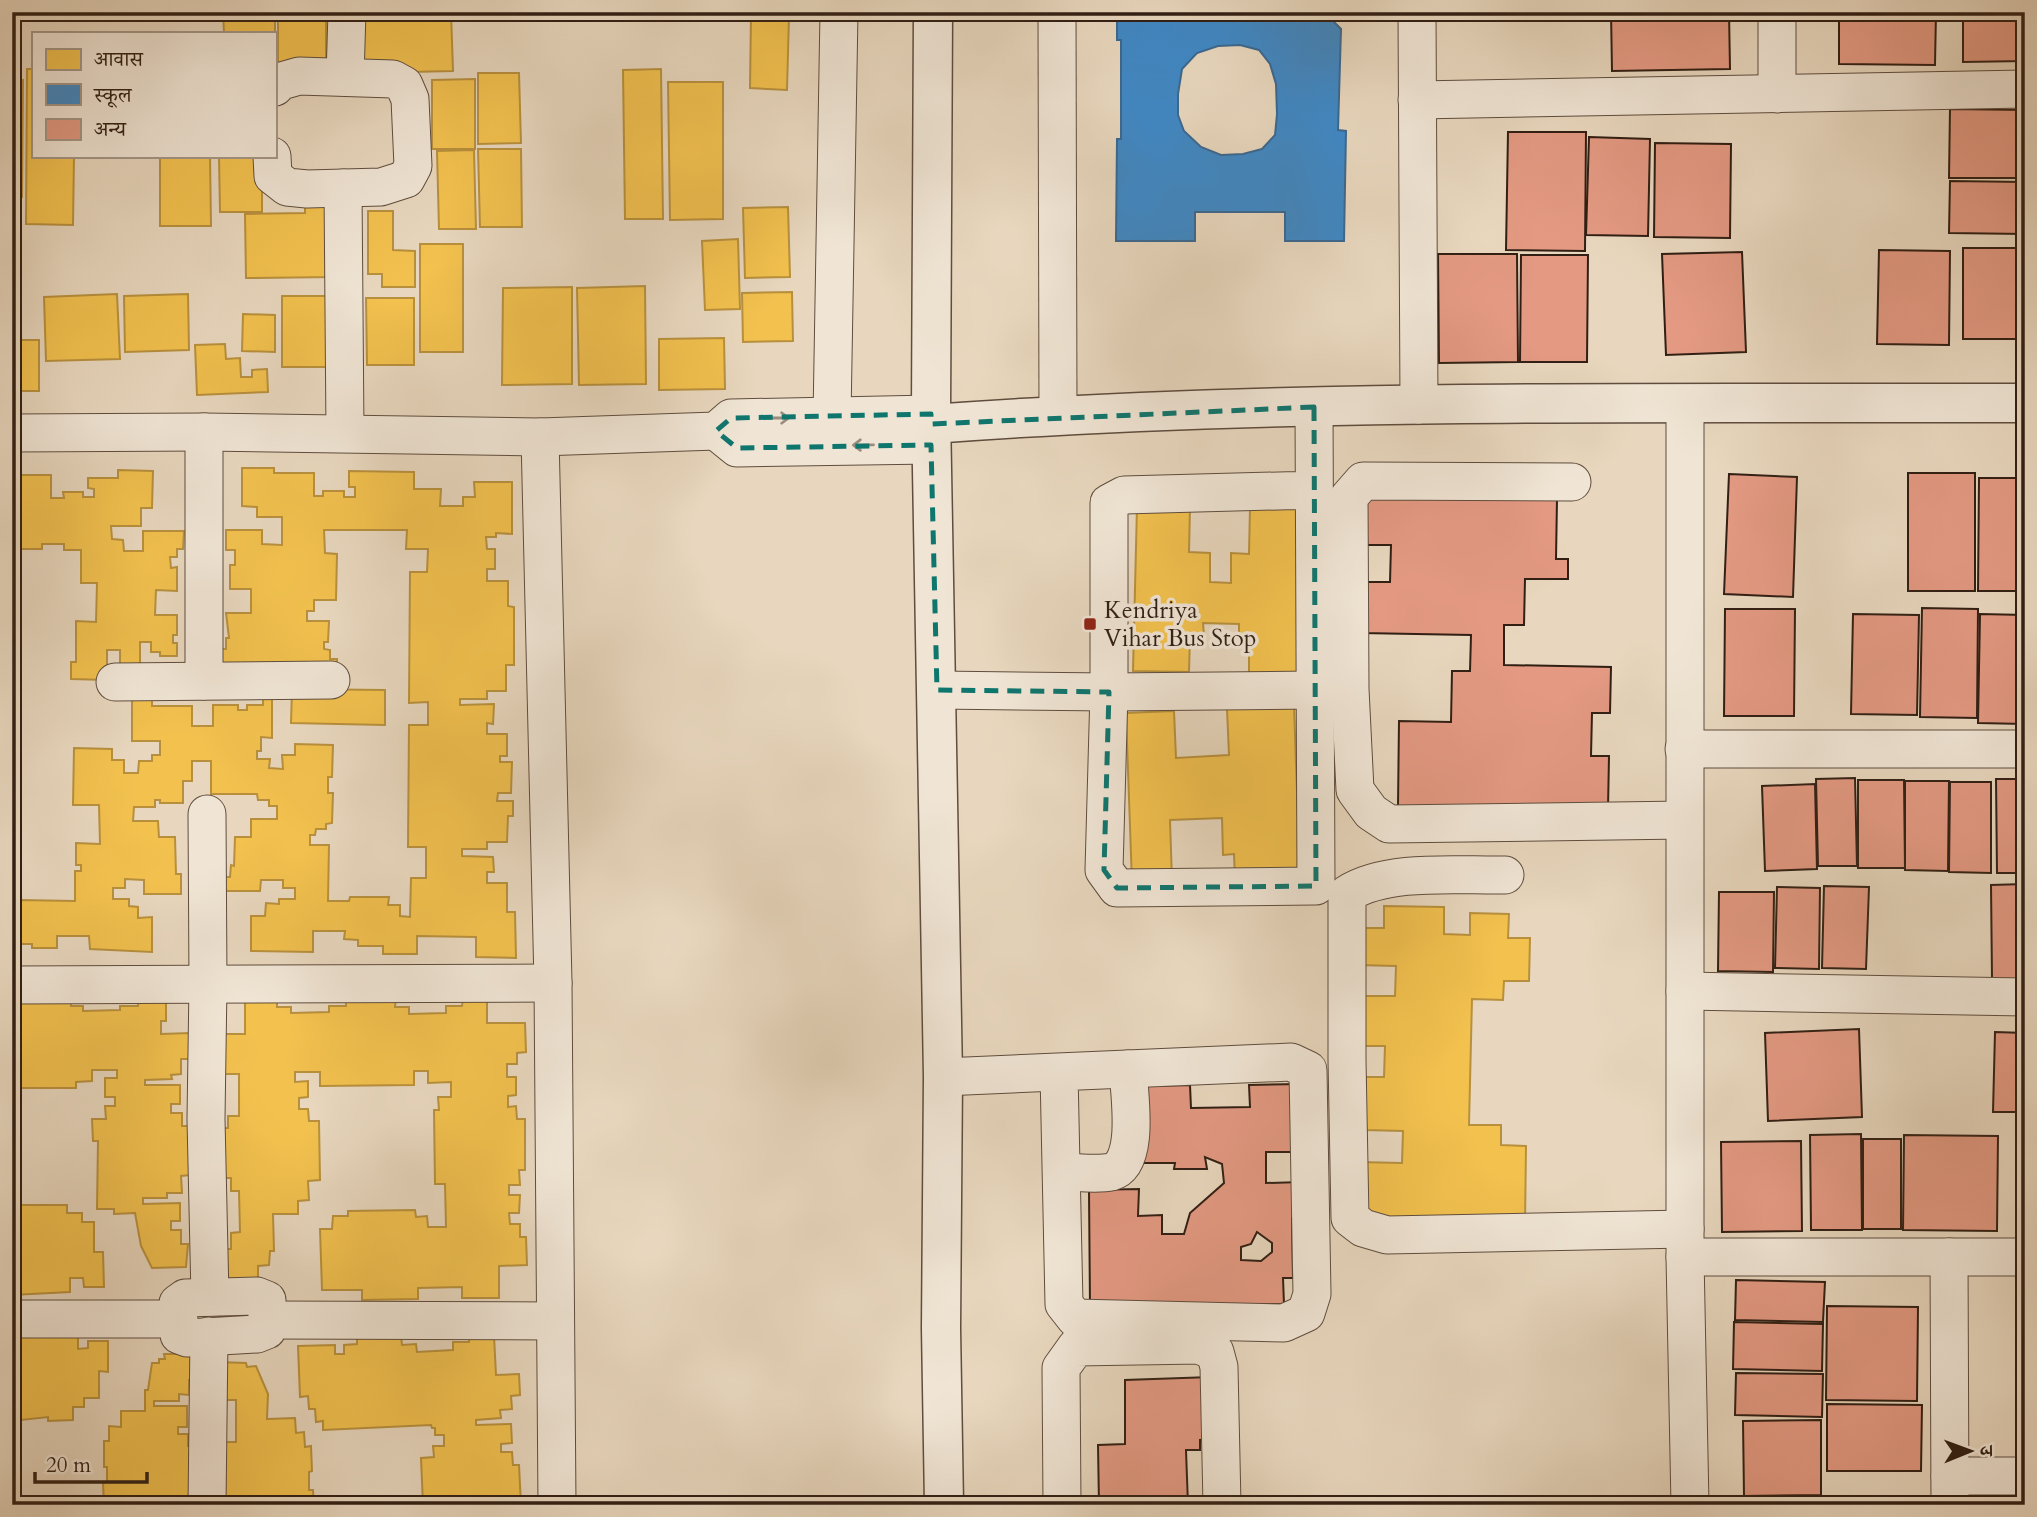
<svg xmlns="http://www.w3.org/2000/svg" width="2037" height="1517" viewBox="0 0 2037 1517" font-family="Cardo,'Noto Serif Devanagari',serif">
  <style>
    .homes { fill: #f2c14e; stroke: #b8903d; stroke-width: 2 }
    .schools { fill: #3f88c5; stroke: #3b6890; stroke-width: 2; fill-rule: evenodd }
    .building { fill: #e39982; stroke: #311f14; stroke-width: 2; fill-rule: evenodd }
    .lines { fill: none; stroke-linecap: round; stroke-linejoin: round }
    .minor-casing { stroke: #5f4d3e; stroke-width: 39 }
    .tertiary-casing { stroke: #5f4d3e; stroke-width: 41 }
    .minor { stroke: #f0e5d5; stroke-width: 37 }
    .tertiary { stroke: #f0e5d5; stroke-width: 38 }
    .oneway { stroke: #9a8c7e }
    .marked { fill: none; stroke: #0f766e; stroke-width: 5; stroke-dasharray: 14 9; stroke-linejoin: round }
    .poi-dot { fill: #8f2418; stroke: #f0e5d5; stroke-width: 2.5 }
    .labels { text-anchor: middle; stroke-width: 7; stroke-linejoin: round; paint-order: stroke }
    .poi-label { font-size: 24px; fill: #311f14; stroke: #f0e5d5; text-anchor: start }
  </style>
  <rect width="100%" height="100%" fill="#e8d7be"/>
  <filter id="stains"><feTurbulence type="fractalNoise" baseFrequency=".00286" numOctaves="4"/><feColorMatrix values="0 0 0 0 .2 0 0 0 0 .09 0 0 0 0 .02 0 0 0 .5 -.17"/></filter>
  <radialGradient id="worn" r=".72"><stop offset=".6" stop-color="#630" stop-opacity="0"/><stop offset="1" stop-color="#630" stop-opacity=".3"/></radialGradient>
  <!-- homes -->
  <g class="homes">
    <polygon points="223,12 275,12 275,64 275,33 224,33"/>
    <rect x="278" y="12" width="48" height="55"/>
    <polygon points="363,12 451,12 453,71 364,73"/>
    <polygon points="751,15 789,16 787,90 750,88"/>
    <polygon points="27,69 33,69 33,156 74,156 73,225 26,224"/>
    <polygon points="661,69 663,219 625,219 623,70"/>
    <polygon points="478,73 519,73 521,143 478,144"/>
    <polygon points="475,79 475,149 432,149 432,80"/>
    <polygon points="12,80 23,80 22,197 12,197"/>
    <polygon points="668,82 723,82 723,219 670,220"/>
    <polygon points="478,149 521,149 522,227 480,227"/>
    <polygon points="474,150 476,229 439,229 437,151"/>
    <polygon points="160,156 210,156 211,226 160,226"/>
    <polygon points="219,156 262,156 262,212 220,212"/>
    <polygon points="305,202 333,202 334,277 246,278 245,214 305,213"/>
    <polygon points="788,207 790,277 745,278 743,208"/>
    <polygon points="368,211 393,211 393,250 415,251 415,287 382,287 382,274 368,274"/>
    <polygon points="738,239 740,309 705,310 702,241"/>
    <rect x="420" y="244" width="43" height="108"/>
    <polygon points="645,286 646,384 579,385 577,288"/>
    <polygon points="572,287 572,384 502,385 503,288"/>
    <polygon points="792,292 793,341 743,342 742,293"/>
    <polygon points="117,294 120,359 46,361 44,297"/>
    <polygon points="188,294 189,350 125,352 124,296"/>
    <rect x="282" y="296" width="50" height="71"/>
    <polygon points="366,298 414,298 414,365 367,365"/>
    <polygon points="243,314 275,315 275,352 242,351"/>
    <polygon points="724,338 725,389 659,390 659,339"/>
    <polygon points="14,340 39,340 39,391 12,391"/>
    <polygon points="225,344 226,359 240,358 241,377 252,377 252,370 267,369 268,392 197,395 195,345"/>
    <polygon points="242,468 274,468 274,473 314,473 314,496 323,496 323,491 344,491 344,497 355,497 355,487 349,487 349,471 414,472 414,489 441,489 440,506 463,506 463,497 475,497 474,482 512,482 512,534 496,533 496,537 486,537 487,549 495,549 495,569 487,569 487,581 508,581 508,606 514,607 514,665 506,665 506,691 487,691 487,699 460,699 460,705 494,704 493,724 487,723 487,734 507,734 507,756 500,756 500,762 512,762 511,793 498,793 497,801 513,801 513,816 508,816 507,842 487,842 487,849 462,849 462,856 493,857 494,872 487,872 487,883 507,883 507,912 515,912 516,958 476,957 476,937 417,936 417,954 383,954 383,946 358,946 358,940 344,939 345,931 313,931 313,952 251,951 251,916 265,916 266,903 279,904 279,899 295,899 295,888 283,888 283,880 261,880 260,891 224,891 224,877 230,877 231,865 234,866 235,837 251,837 251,819 277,819 277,806 269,806 269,800 258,800 257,794 211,794 211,761 192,761 192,781 183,781 183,803 160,803 160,800 155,800 155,807 134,807 133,821 158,821 159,837 175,837 176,874 181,874 181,894 144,894 144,880 125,879 125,888 113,888 113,899 129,899 129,906 138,907 138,918 152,917 152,952 90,949 89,936 57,936 57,948 32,948 32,944 13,944 12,948 12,907 20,907 20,900 75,901 75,871 81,871 81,865 76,865 76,843 100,844 99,805 73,805 74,748 112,749 112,760 124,760 124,773 138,773 139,761 152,761 152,755 160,755 160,741 132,741 132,699 152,699 152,706 192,706 192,726 213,726 213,705 238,705 238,710 247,710 247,705 263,705 263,699 272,699 272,738 261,737 261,751 257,751 257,759 270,759 269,768 283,769 282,755 295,755 295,744 333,745 332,777 328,777 328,793 333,793 332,823 326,824 326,829 316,829 315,835 310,835 310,845 329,845 328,901 349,901 350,897 389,897 388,905 400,905 400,916 410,917 411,878 426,878 426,847 408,847 409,725 428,725 428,702 409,703 410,572 427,572 428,549 406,549 407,530 324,530 325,553 337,554 336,600 314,600 314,611 307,611 307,621 329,621 328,642 324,642 324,649 330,650 330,659 337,659 337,675 221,674 221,649 226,649 226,638 229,638 226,613 251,613 251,589 230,589 230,565 235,565 235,550 226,550 226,530 262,530 262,544 282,545 282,517 257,517 257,507 242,506"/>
    <polygon points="118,470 153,471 152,508 141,508 141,526 111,526 112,539 123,540 124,551 143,551 143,531 184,531 183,549 177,549 177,557 170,557 171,568 177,567 177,591 156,590 155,615 177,615 177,635 173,635 173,643 177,643 177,656 160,656 160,652 151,652 151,642 140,642 140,665 120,665 120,650 107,650 107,680 71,679 71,662 76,662 76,621 96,622 97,583 81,583 81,550 64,550 64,544 42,544 42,549 12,549 12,475 51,475 51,498 64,498 63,492 83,492 83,497 94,497 94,489 88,488 88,478 118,478"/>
    <polygon points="1137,506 1190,507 1189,552 1210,553 1210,582 1231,583 1231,553 1249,554 1250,508 1302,509 1298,674 1249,673 1249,637 1239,637 1239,624 1203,623 1204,636 1190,636 1189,672 1133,671"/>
    <polygon points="292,689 385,690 385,725 291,723"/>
    <polygon points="1294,707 1300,877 1235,879 1234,854 1223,855 1222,818 1170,820 1172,881 1132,883 1126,713 1174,711 1176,758 1229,755 1227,709"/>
    <polygon points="1384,906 1444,907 1444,934 1470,935 1470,913 1509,914 1508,938 1530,938 1529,981 1504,981 1503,1000 1472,999 1469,1125 1501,1125 1501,1145 1526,1146 1525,1224 1356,1221 1358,1162 1402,1163 1403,1131 1365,1130 1366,1077 1384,1077 1385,1046 1360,1046 1361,996 1395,996 1396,966 1357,965 1358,928 1384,928"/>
    <polygon points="245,996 277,996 277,1007 291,1007 291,1013 329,1012 329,1006 346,1006 346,998 396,998 395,1007 409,1007 409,1014 446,1013 446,1006 462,1006 463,997 487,996 487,1023 525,1023 526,1052 517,1053 517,1064 507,1064 507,1077 516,1077 516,1095 508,1096 508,1107 516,1106 517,1119 525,1119 525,1170 519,1170 520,1185 509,1185 509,1195 520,1195 519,1213 509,1213 510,1224 520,1224 520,1237 526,1237 527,1265 499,1266 499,1298 462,1298 462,1287 418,1288 418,1299 362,1300 362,1290 322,1290 320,1229 332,1229 333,1216 348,1216 348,1211 415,1210 416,1217 427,1216 428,1227 446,1227 445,1184 435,1184 434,1110 439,1110 438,1097 451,1097 451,1082 428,1083 428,1071 414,1071 414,1085 320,1086 320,1072 295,1072 295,1082 308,1081 308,1097 299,1098 299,1109 308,1109 309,1121 319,1121 320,1180 308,1181 309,1200 298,1201 298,1214 273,1214 274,1251 270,1251 269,1265 258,1266 258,1287 221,1288 220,1249 231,1249 231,1233 240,1232 239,1191 231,1191 231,1178 219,1178 218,1128 228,1128 228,1116 239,1116 239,1074 217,1074 217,1034 245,1034"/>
    <polygon points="138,997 166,997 166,1021 161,1021 161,1034 190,1033 190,1059 181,1059 181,1074 171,1075 172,1079 145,1080 145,1085 180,1085 180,1104 171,1104 171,1113 182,1113 182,1126 190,1126 190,1175 181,1176 182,1193 167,1193 167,1198 143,1198 143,1204 180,1203 180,1221 171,1221 171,1230 181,1230 181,1244 188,1244 186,1267 152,1268 141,1246 135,1213 114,1214 114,1209 97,1209 98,1141 93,1141 92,1119 106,1119 105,1106 115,1106 115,1097 105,1097 105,1078 117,1078 117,1070 92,1070 92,1081 76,1082 76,1088 12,1088 12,1005 21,1005 21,998 71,998 71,1006 83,1006 83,1011 120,1010 120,1006 138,1006"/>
    <polygon points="12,1205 67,1205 67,1213 82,1213 82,1222 94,1222 94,1252 103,1252 104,1287 84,1287 83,1278 70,1278 70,1292 12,1295"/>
    <polygon points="14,1330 78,1337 78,1349 88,1348 88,1341 108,1341 108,1372 99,1371 99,1398 84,1398 84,1407 73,1407 73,1420 48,1421 48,1417 12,1421"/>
    <polygon points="401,1335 402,1345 416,1344 417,1352 453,1350 453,1342 469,1342 469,1337 494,1336 496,1375 519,1374 520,1395 511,1396 512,1409 500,1410 501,1418 476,1420 476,1425 511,1424 512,1443 501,1444 501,1452 512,1452 513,1465 519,1465 521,1505 423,1505 421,1458 434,1457 433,1446 444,1446 444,1435 435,1435 435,1428 432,1428 431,1425 323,1430 323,1421 316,1422 315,1409 309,1409 308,1396 300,1397 298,1346 335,1345 335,1354 344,1354 344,1345 357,1344 357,1337"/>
    <polygon points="164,1354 192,1354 196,1380 189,1380 189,1395 179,1394 179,1401 154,1401 154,1406 187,1406 187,1427 178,1427 178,1434 188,1434 188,1446 195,1446 195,1500 186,1500 186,1505 104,1505 103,1483 107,1482 107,1467 104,1467 104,1441 109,1441 109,1426 121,1427 121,1411 145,1411 145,1390 148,1390 152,1363 159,1363 159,1359 165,1359"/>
    <polygon points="218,1362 246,1363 247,1367 256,1366 268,1394 267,1419 295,1418 296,1433 304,1432 305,1447 311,1446 312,1471 309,1472 309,1490 313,1490 314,1505 216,1505 221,1442 236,1442 236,1400 215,1400"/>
  </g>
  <!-- schools -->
  <path class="schools" d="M1117,12H1324L1341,29L1338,130L1346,131L1344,241H1285V212H1195V241H1116L1117,139H1121V40H1117ZM1240,45L1259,50L1270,64L1276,84L1277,114L1275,135L1262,149L1243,154L1221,155L1201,147L1184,131L1178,115V94L1182,69L1197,53L1218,46Z"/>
  <!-- building -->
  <g class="building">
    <polygon points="1611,12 1729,12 1730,69 1612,71"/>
    <polygon points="1839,12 1936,12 1935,65 1839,64"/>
    <polygon points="1963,12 2025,12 2025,61 1963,62"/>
    <polygon points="1950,109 2025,110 2025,178 1949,178"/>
    <polygon points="1508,132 1586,132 1585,251 1506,250"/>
    <polygon points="1589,137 1650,139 1648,236 1586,235"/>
    <polygon points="1655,143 1731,144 1730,238 1654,237"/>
    <polygon points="1950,181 2025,182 2025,234 1949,233"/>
    <rect x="1963" y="248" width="61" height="91"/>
    <polygon points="1879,250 1950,251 1949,345 1877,344"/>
    <polygon points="1742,252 1746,352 1666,355 1662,254"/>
    <polygon points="1438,254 1517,254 1518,362 1439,363"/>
    <polygon points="1521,255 1588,255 1587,362 1520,362"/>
    <rect x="1908" y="473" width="67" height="118"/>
    <polygon points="1729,474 1797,477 1793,597 1724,594"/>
    <polygon points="1979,478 2025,478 2025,591 1978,591"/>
    <polygon points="1363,496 1557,499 1556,559 1568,559 1568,579 1525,579 1524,625 1504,625 1504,665 1611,667 1610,713 1592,713 1591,756 1609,756 1608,809 1398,806 1399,721 1451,722 1452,671 1470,671 1471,635 1361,633 1362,582 1390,582 1391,545 1362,545"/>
    <polygon points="1922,608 1978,609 1977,718 1920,717"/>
    <polygon points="1725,609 1795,609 1794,716 1724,716"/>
    <polygon points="1853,614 1919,615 1917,715 1851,714"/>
    <polygon points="1980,614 2025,615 2025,724 1978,723"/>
    <polygon points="1855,778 1857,866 1818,866 1816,779"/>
    <polygon points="1996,779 2025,779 2025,873 1997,873"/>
    <polygon points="1858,780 1904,780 1905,868 1858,868"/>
    <polygon points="1905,781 1949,781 1948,871 1905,870"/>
    <polygon points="1950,782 1991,782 1991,873 1949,872"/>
    <polygon points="1815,784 1817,869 1765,871 1762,786"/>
    <polygon points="2025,884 2025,979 1992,979 1991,885"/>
    <polygon points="1824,886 1869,887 1866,969 1822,968"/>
    <polygon points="1777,887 1820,888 1819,969 1775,968"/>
    <polygon points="1719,892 1774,892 1773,972 1718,971"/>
    <polygon points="1859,1029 1862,1117 1768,1121 1765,1033"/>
    <polygon points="1995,1032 2025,1033 2025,1112 1993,1112"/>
    <path d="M1300,1084V1152H1266V1183L1301,1182V1218H1292L1293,1278H1283L1284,1304L1090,1307L1089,1190L1139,1189L1138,1216L1162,1215V1234H1184L1190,1213L1224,1183L1222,1164L1205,1157L1207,1169H1174L1175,1163H1143L1142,1086L1190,1085L1191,1108L1250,1107L1249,1085ZM1257,1232L1272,1243V1252L1261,1261L1241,1260V1247L1251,1244Z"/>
    <polygon points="1861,1134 1862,1230 1811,1230 1810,1135"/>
    <polygon points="1904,1135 1998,1136 1997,1231 1903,1230"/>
    <rect x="1863" y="1139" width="38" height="90"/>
    <polygon points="1801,1141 1802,1231 1722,1232 1721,1142"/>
    <polygon points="1736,1280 1825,1282 1823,1322 1735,1320"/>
    <polygon points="1827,1306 1918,1307 1917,1401 1826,1400"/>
    <polygon points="1734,1322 1823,1324 1822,1371 1733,1369"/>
    <polygon points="1736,1373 1823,1374 1822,1417 1735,1415"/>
    <polygon points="1211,1377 1213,1439 1200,1440 1200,1450 1186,1450 1188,1505 1099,1505 1098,1445 1125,1444 1125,1380"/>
    <polygon points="1827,1404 1922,1405 1921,1471 1827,1471"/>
    <polygon points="1821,1420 1821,1495 1744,1496 1743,1421"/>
  </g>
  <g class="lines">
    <!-- minor casing -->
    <g class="minor-casing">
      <g id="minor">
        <polyline points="1057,12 1058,414"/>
        <polyline points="1417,12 1419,405"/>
        <polyline points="1777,12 1777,94"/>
        <polyline points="345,77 347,12"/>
        <polyline points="1417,100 2025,89"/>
        <polyline points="272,156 273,176 287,187 307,189 381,187 406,179 413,166 410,99 404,85 393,79 299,76 278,82 275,87"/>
        <polyline points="343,188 345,433"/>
        <polyline points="1685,404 1685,1257 1690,1505"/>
        <polyline points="1314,407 1316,886 1117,888 1104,870 1109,692 1109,503 1124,495 1314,490"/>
        <polyline points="832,418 839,12"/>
        <polyline points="716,431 737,448 931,445"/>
        <polyline points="12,433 204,432 540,437 716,431 731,418 931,414"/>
        <polyline points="540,437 553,983 557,1505"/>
        <polyline points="1572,482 1363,481 1349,497 1350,689 1355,790 1371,812 1389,824 1684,820"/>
        <polyline points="204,681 204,432"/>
        <polyline points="115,682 331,680"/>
        <polyline points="937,690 1109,692 1315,690"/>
        <polyline points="1684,749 2025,749"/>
        <polyline points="207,814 208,984 206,1119 210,1297"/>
        <path d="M1505,875C1459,876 1387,868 1347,894V1060L1350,1218L1363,1228L1387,1235L1685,1229"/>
        <polyline points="12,985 553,983"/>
        <polyline points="1685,991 2025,997"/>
        <polyline points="943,1077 1291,1062 1308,1070 1312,1294 1306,1313 1284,1323 1075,1318 1064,1304 1059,1073"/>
        <path d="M1062,1172C1077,1172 1097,1175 1111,1172C1141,1164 1129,1093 1128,1069"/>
        <polyline points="1685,1257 2025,1257"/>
        <polyline points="1949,1257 1950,1505"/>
        <polygon points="257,1296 267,1300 267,1330 257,1334 187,1338 179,1335 178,1303 185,1298"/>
        <polyline points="12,1319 179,1319"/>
        <polyline points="267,1320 554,1321"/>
        <polyline points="1950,1476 2025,1476"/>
        <polyline points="207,1505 209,1336"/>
        <polyline points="1062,1505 1061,1368 1076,1347 1199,1345 1215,1352 1219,1367 1222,1505"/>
      </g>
    </g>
    <!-- tertiary casing -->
    <g class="tertiary-casing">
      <g id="tertiary">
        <polyline points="933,12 931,414 943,1077 941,1328 944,1505"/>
        <path d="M931,424C1295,397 1660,404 2025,403"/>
      </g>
    </g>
    <!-- minor -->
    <use href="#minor" class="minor"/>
    <!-- tertiary -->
    <use href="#tertiary" class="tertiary"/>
  </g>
  <!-- one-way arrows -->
  <defs><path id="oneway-shaft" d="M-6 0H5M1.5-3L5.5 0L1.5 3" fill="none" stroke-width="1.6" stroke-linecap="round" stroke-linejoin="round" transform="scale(1.75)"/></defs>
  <g class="oneway">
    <use href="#oneway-shaft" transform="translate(779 418)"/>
    <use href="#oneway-shaft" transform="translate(863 445) rotate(179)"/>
  </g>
  <!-- marked area -->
  <path class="marked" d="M1314,407L1316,886L1117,888L1104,870L1109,692L937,690L931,445L737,448L716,431L731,418L931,414V424Z"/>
  <!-- markers -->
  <rect class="poi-dot" x="1083" y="617" width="14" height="14" rx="3.5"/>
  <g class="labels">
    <!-- poi labels -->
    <g class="poi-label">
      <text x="1104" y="618">Kendriya<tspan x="1104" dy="28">Vihar Bus Stop</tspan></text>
    </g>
  </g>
  <!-- margin -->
  <rect width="2037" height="1517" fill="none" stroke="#e8d7be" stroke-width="42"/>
  <rect x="14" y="14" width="2009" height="1489" fill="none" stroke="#311f14" stroke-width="3.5"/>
  <rect x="21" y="21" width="1995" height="1475" fill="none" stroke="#311f14" stroke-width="2"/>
  <!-- legend -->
  <rect x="32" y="32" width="245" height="126" fill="#f0e5d5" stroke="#a49688" stroke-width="2"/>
  <rect x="46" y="49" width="35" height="21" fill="#f2c14e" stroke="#a49688" stroke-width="2"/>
  <text x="94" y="66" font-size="21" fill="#311f14">आवास</text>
  <rect x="46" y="84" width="35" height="21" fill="#3f88c5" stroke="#a49688" stroke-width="2"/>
  <text x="94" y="102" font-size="21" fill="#311f14">स्कूल</text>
  <rect x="46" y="119" width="35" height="21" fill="#e39982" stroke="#a49688" stroke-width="2"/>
  <text x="94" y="136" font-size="21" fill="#311f14">अन्य</text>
  <!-- north arrow -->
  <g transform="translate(1970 1451) rotate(89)" stroke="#f0e5d5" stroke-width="5" paint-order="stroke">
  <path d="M0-5L12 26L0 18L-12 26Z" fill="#311f14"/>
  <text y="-10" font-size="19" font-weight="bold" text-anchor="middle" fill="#311f14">उ</text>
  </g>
  <!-- scale -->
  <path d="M35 1472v10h112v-10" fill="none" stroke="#311f14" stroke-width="3.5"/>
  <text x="46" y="1472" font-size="21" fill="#311f14" stroke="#f0e5d5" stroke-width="5" paint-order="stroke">20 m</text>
  <rect width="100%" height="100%" filter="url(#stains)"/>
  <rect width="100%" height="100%" fill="url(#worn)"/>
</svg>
